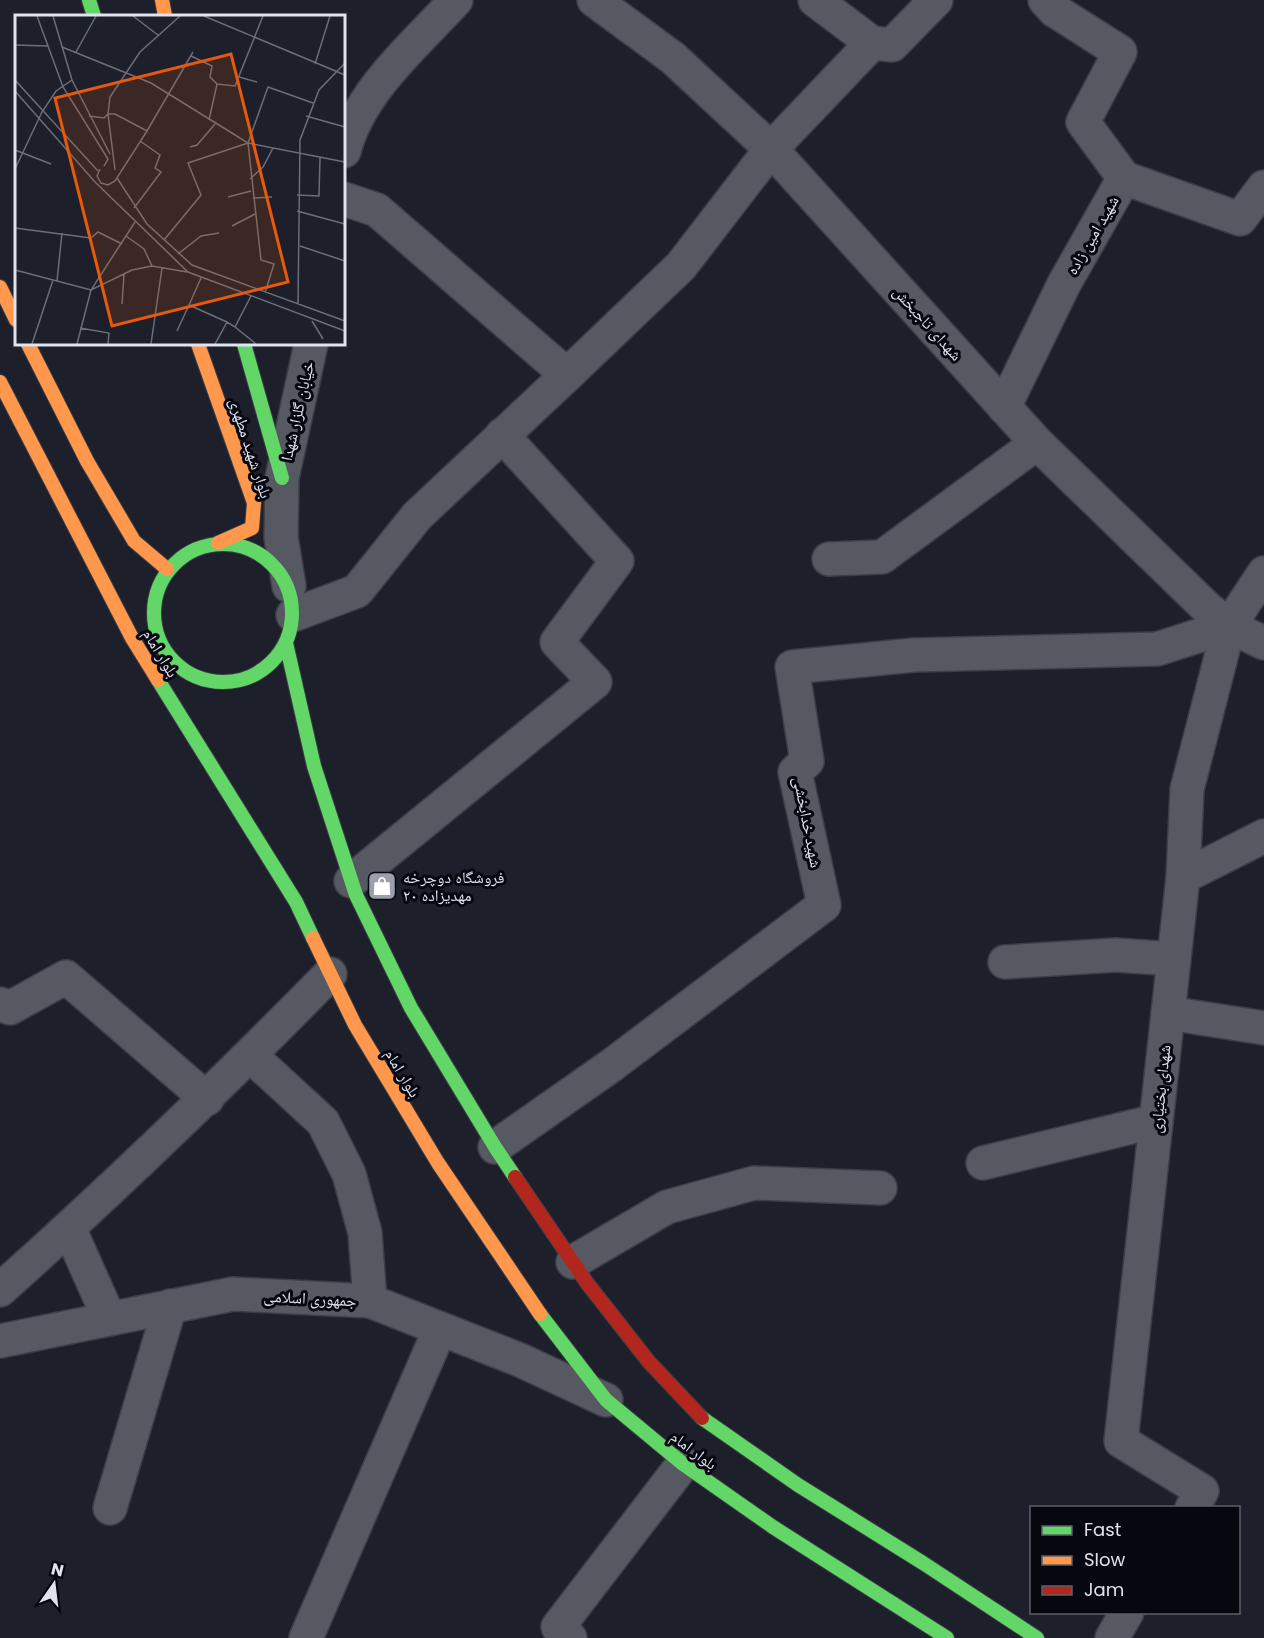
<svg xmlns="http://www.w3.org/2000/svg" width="1264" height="1638" viewBox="0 0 1264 1638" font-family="Poppins,'Noto Naskh Arabic',sans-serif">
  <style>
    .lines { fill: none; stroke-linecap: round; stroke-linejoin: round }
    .street-casing { stroke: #3c3d46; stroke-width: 36 }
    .fast-casing { stroke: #3c3d46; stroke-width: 16 }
    .slow-casing { stroke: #3c3d46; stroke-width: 16 }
    .jam-casing { stroke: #3c3d46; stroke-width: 16 }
    .street { stroke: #565961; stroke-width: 33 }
    .fast { stroke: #63d668; stroke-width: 14 }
    .slow { stroke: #ff974d; stroke-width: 14 }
    .jam { stroke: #b3261e; stroke-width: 14 }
    .labels { text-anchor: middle; stroke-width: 6; stroke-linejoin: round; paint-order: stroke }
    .street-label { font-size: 16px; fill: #dfe3f0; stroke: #06070f }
    .poi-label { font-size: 16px; fill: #dfe3f0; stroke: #06070f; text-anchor: start }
    .inset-road { fill: none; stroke: #6b6e79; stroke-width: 1.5 }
    .view { fill: #e8590c; fill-opacity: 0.15; stroke: #e8590c; stroke-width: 3 }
    .inset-edge { fill: none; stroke: #dfe3f0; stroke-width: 3 }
  </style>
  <rect width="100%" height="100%" fill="#1d202a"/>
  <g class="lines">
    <!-- street casing -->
    <g class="street-casing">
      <g id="street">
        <polyline points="594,0 673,58 771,149 1037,443 1207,608 1229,626 1264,643"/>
        <polyline points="815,0 872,43"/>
        <polyline points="1045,0 1054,10 1120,52 1083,122 1124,178"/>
        <path d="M344,151C360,90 415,45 456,0"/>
        <polyline points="344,199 377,210 567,375 681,266 771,149 872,43 892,45 936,0"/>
        <polyline points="1004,407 1064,284 1124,178 1240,219 1264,187"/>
        <polyline points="829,559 882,557 1037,443"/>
        <polyline points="289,586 281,537 282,478 311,344"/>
        <polyline points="293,615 357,591 417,516 567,375"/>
        <polyline points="1183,877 1264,836"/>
        <polyline points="351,881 595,682 557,642 617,561 502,435"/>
        <polyline points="1005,962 1116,955 1174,959"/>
        <polyline points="0,1004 10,1008 66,977 207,1099"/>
        <polyline points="1168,1013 1264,1028"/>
        <polyline points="250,1055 323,1122 349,1174 365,1233 370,1301"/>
        <polyline points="495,1147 612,1065 824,905 795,772 807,761 792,667 914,655 1157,649 1229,626"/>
        <polyline points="983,1163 1156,1121"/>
        <polyline points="69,1228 109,1318"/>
        <polyline points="573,1262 667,1207 754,1183 880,1188"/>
        <path d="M0,1290C114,1188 223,1083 330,974"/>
        <polyline points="0,1341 233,1294 370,1301 520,1360 606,1400"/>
        <polyline points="110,1508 170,1306"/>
        <polyline points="1192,1508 1202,1491 1121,1441 1183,877 1187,789 1229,626 1264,573"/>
        <polyline points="306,1638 440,1329"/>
        <polyline points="570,1638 558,1627 683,1464"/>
        <polyline points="1112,1638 1127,1612"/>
      </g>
    </g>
    <!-- fast casing -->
    <g class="fast-casing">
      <g id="fast">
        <polyline points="89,0 94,16"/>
        <polyline points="244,344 282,478"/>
        <circle cx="223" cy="613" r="69"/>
        <polyline points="286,643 314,766 356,895 411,1008 495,1147 515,1177"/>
        <polyline points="158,680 296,902 313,938"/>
        <polyline points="540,1314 606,1400 683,1464 773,1527 947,1638"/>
        <polyline points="702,1418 798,1485 923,1563 1037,1638"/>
      </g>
    </g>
    <!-- slow casing -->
    <g class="slow-casing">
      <g id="slow">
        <polyline points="162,0 165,16"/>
        <polyline points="0,287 16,320"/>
        <polyline points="28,344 87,461 134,541 167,569"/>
        <polyline points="198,344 254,503 252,528 218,543"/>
        <polyline points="0,382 132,638 158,680"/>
        <polyline points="313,938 355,1025 438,1163 540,1314"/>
      </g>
    </g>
    <!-- jam casing -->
    <g class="jam-casing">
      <polyline id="jam" points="515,1177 587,1283 649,1362 702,1418"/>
    </g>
    <!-- street -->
    <use href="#street" class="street"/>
    <!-- fast -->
    <use href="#fast" class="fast"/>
    <!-- slow -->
    <use href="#slow" class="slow"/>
    <!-- jam -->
    <use href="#jam" class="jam"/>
  </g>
  <!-- icons -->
  <defs>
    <g id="shop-square" transform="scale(1.5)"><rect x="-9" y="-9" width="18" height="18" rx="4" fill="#9b9fab" stroke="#06070f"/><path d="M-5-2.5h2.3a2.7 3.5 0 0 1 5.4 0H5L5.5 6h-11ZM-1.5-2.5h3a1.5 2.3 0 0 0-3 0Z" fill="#fff"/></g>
  </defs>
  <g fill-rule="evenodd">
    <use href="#shop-square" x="382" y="886"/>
  </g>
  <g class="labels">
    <!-- street labels -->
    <g class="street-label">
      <text transform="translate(1092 235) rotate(-60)" y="6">شهید امین زاده</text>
      <text transform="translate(928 323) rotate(48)" y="6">شهدای تاجبخش</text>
      <text transform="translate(297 411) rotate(-77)" y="6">خیابان گلزار شهدا</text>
      <text transform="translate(251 448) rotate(72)" y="6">بلوار شهید مطهری</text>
      <text transform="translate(161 653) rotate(59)" y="6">بلوار امام</text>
      <text transform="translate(808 822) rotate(79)" y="6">شهید خدابخشی</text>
      <text transform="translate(403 1073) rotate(59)" y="6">بلوار امام</text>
      <text transform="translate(1160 1089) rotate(-84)" y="6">شهدای بختیاری</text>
      <text transform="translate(310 1298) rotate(3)" y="6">جمهوری اسلامی</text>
      <text transform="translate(694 1450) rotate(37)" y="6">بلوار امام</text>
    </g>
    <!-- poi labels -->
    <g class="poi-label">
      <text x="403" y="883">فروشگاه دوچرخه<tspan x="403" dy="18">۲۰ مهدیزاده</tspan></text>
    </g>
  </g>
  <!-- overview -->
  <g transform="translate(15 15)">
    <rect width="330" height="330" fill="#1d202a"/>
    <path class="inset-road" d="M22,1L48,72L93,144L89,151M38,1L57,65L95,139M118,1L143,20M189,1L330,60M0,30L33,31M47,32L136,68L233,128L330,147M61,37L81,1M176,41L197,51L195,62L202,69M300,49L315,1M224,62L242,67M0,65L83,156M0,76L80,167L173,257L330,316M74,101L89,103L93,99H100L132,116L178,37M291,101L330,112M194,105L202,69L220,71L248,1M175,132L182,130L200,109M0,135L36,149M0,154L27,97L41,76L57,65M85,154L82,161L86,168L93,170L100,166L132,116M100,155L93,99L95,82L125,37L165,1M102,163L132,209L177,250L330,306M235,164L248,152L258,133M282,180L304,181L305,143M213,182L236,176M238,183L257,182M119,193L146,157L140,153L145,140L125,126M282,196L330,209M217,211L240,199M0,213L76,223L83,217L107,229M111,221L129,234L137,251M149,225L186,180L173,148L233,128M285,231L330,246M163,239L186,221L204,218M0,255L76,275L117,255L137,251L172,257M186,263L174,290L212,307M42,266L47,218M250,278L259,249L246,245L233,128L253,72L298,88M107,289L109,259M283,290L285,125L304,75L330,48M297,306L308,324M220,312L241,329M65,313L94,318L93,329M162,316L174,290M17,329L38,265M62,329L76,275L120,207M136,329L147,253M200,329L212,307L220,312L236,281"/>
    <path class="view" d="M216,39L273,267L97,311L40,83Z"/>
    <rect width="330" height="330" class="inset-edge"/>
  </g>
  <!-- legend -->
  <rect x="1030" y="1506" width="210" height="108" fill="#06070f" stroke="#5d5f69" stroke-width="1.5"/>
  <rect x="1042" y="1526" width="30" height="9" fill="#63d668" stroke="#5d5f69" stroke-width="1.5"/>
  <text x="1084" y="1536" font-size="18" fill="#dfe3f0">Fast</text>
  <rect x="1042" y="1556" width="30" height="9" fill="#ff974d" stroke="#5d5f69" stroke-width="1.5"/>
  <text x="1084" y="1566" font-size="18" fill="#dfe3f0">Slow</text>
  <rect x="1042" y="1586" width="30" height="9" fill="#b3261e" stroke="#5d5f69" stroke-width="1.5"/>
  <text x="1084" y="1596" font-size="18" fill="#dfe3f0">Jam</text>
  <!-- north arrow -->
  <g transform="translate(54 1584) rotate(14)" stroke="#06070f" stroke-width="4.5" paint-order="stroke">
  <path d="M0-4.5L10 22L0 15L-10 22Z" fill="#dfe3f0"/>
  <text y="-9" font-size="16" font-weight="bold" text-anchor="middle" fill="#dfe3f0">N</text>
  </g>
</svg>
